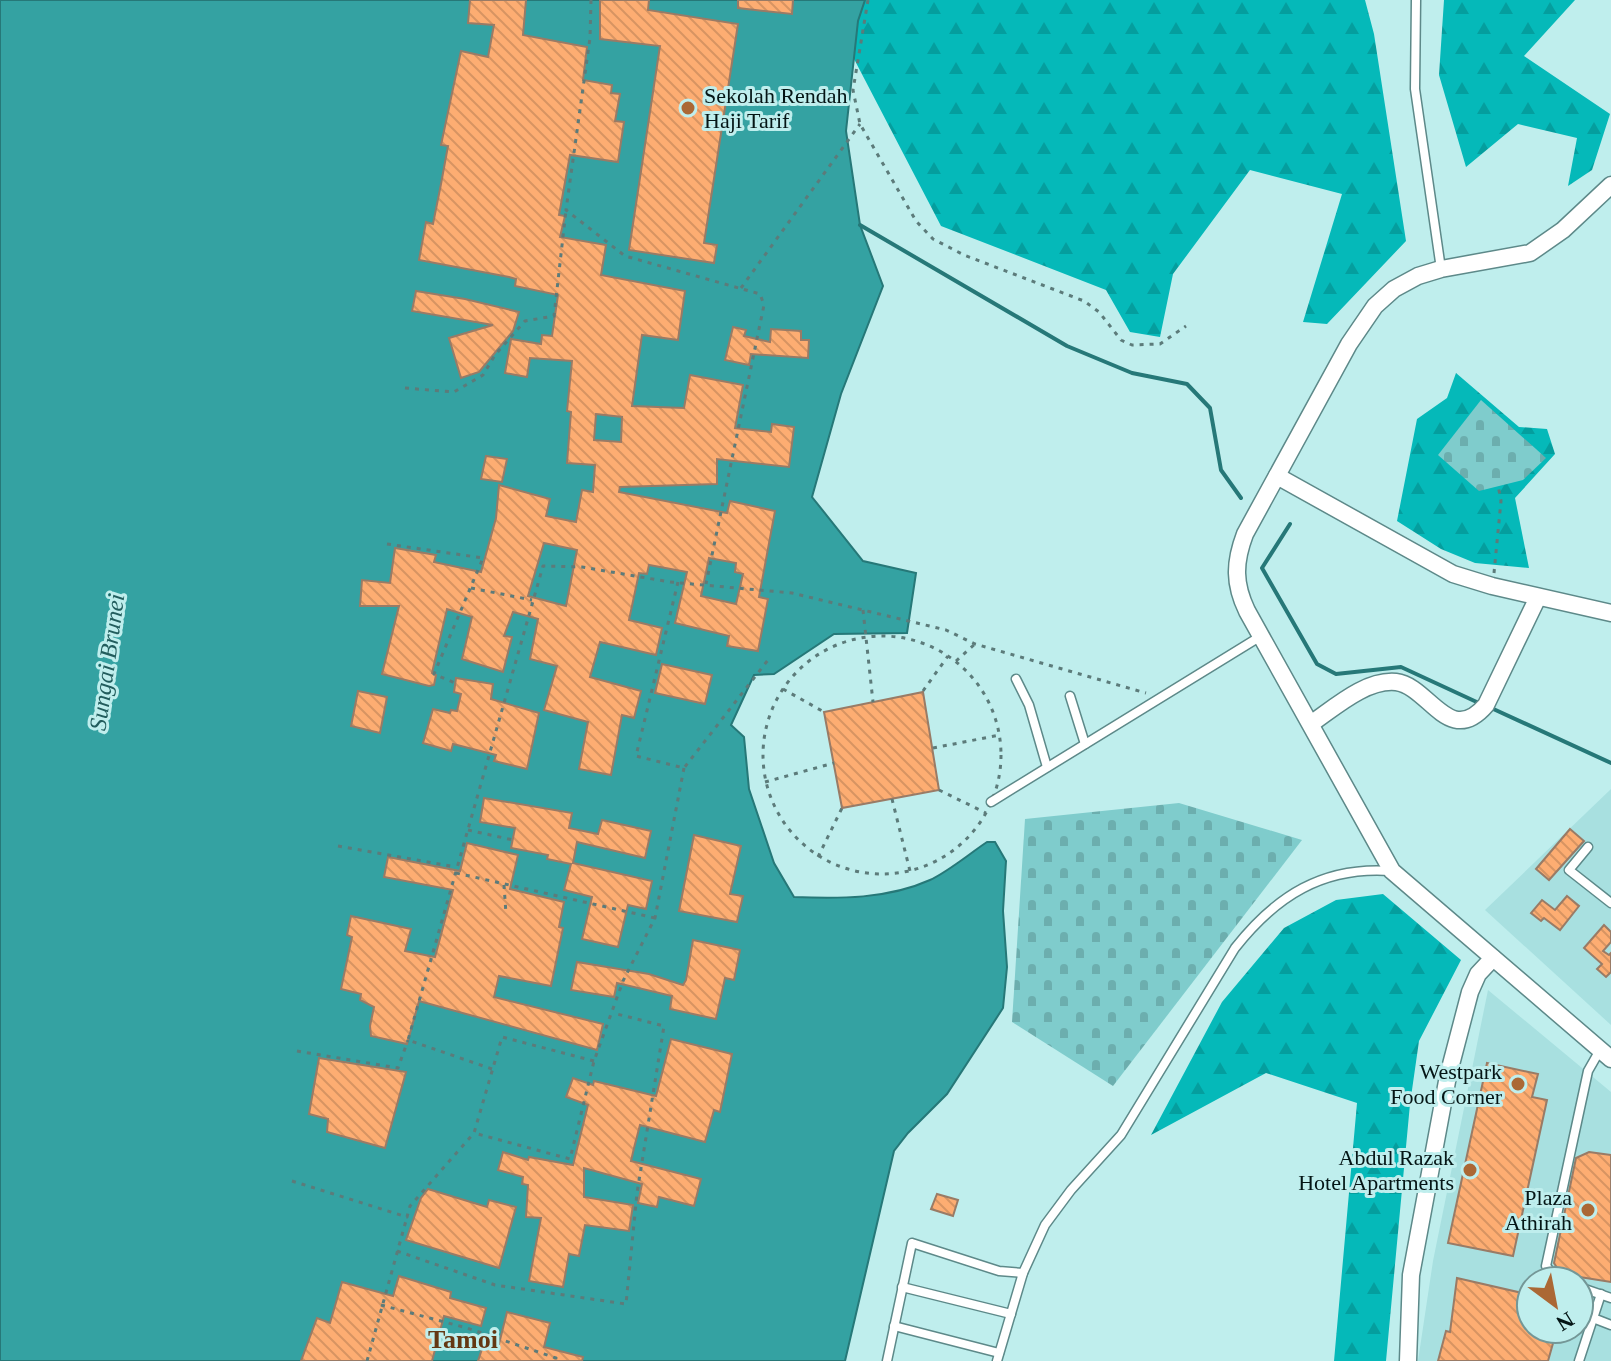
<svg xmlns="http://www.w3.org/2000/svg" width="1611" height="1361" viewBox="0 0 1611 1361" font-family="Georgia,serif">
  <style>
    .built { fill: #a8e0e0; fill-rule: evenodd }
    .forest { fill: url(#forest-firs) }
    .cemetery { fill: url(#cemetery-stones) }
    .water { fill: #34a2a2; stroke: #267878; stroke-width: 2 }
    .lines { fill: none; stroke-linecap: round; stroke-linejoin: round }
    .stream { stroke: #267878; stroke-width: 4 }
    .building { fill: url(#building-back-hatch); stroke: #997b66; stroke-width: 2; fill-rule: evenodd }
    .lane-casing { stroke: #5d8989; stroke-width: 11 }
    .street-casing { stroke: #5d8989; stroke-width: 19 }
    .path { stroke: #5c7b7a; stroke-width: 3; stroke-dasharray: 4 6; stroke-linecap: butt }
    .lane { stroke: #fff; stroke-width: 8 }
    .street { stroke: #fff; stroke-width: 16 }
    .poi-dot { fill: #ab6835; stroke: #bfeeed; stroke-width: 3 }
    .labels { text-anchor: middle; stroke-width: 6; stroke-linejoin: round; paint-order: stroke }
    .poi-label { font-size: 22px; fill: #041515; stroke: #bfeeed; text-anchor: end }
    .water-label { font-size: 24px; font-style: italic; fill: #225d5d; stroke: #bfeeed }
    .quarter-label { font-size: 26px; font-weight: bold; fill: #643713; stroke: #bfeeed }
  </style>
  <defs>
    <pattern id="forest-firs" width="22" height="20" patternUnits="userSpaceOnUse" patternTransform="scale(2)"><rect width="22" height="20" fill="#05b9b9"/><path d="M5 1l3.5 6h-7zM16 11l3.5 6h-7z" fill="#049e9e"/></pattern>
    <pattern id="cemetery-stones" width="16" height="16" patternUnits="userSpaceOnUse" patternTransform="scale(2)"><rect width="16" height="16" fill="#7fcccc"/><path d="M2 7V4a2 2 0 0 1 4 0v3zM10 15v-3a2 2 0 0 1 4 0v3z" fill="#6caeae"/></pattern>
    <pattern id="building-back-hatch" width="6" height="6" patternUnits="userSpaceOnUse" patternTransform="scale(2)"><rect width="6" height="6" fill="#fdad72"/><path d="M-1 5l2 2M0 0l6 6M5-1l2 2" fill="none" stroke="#d79462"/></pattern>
  </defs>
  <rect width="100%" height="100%" fill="#bfeeed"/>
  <!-- built -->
  <g class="built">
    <polygon points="1611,789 1611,1025 1485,910"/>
    <path d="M1488,990L1611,1092V1361H1418L1433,1261ZM1531,1281H1579V1329H1531Z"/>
  </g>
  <!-- forest -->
  <g class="forest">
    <polygon points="848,0 1365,0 1374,34 1406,241 1327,324 1303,322 1342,194 1250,170 1173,274 1160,337 1130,332 1106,290 941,226 840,32"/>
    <polygon points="1444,0 1575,0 1524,56 1610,114 1592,170 1568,186 1577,138 1518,124 1466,167 1439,75"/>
    <polygon points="1456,373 1519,427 1547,429 1555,454 1515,498 1529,568 1475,563 1441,549 1397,521 1417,419 1447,398"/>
    <polygon points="1383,894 1461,960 1419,1041 1410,1104 1386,1361 1334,1361 1357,1103 1266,1073 1151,1135 1222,1002 1284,928 1336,900"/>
  </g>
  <!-- cemetery -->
  <g class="cemetery">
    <polygon points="1481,400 1546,458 1523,480 1479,491 1438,455"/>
    <polygon points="1179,803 1302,840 1113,1086 1012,1022 1025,819"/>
  </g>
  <!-- water -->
  <path class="water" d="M0,0H865L858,21L846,131L860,225L883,286L841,394L812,497L863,561L916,573L907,633L834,634L774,674L754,675L731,725L744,737L749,789L774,863L794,897C839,899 888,899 930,880C949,871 969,854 987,842H995L1006,861L1003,911L1007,967L1003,1008L947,1094L908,1133L894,1151L845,1361H0Z"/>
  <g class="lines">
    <!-- stream -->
    <g class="stream">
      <polyline points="860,225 1067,346 1132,373 1187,384 1210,408 1221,470 1241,498"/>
      <polyline points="1290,524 1262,568 1317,664 1336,674 1401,667 1481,704"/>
      <polyline points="1489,707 1611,763"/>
    </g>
  </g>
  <!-- building -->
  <g class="building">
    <path d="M470,0H526L523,35L587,47L583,80L612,85L611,93L620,94L615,121L624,122L618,162L570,155L559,215L565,216L560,237L606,245L601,275L685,291L678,340L642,335L632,406L684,408L690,375L743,385L735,428L771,432L772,424L794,427L789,467L717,459V484L620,487L619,492L727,513L730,501L775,511L759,597L768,599L758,651L727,646L729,636L675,623L687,572L649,565L647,574L639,573L629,620L662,628L656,655L600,642L590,677L641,691L634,718L622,715L611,775L579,769L588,722L544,710L557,666L530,659L538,619L513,612L504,636L512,637L503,672L462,659L472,617L447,609L432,673L436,675L434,685L429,686L382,674L399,606H360L362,580L390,583L395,548L436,555L434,562L481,572L496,518L499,485L550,499L546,516L576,522L582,490L593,492L595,465L567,463L571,412L567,411L572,361L530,358L527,377L505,373L511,339L541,344L542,335L552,336L558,295L515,286L516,279L509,277L419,260L426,222L433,224L441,184L448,146L441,145L461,51L488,57L494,25L468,23ZM596,414L622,417L621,442L594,440ZM544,543L577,550L566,606L528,596ZM709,558L736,563L735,572L743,574L736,604L701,596Z"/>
    <polygon points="600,0 649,0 648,10 738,24 704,243 717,245 714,263 629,250 660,46 600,39"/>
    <polygon points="738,0 793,0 792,14 738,8"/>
    <polygon points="416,291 465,299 519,312 513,331 479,372 461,378 449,338 493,325 412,311"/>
    <polygon points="733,327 746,330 744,336 770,342 771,329 801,331 801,340 809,340 808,358 751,354 749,365 725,360"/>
    <polygon points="486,456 507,459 502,482 481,479"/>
    <polygon points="662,664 712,675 705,704 655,693"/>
    <polygon points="456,678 493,684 491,699 539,713 527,769 494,761 496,755 453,744 451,751 423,743 433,709 450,713 451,710 457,711 461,694 454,692"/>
    <polygon points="358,691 387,697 380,733 351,726"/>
    <polygon points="923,692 939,790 842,808 824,712"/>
    <polygon points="484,798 572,813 569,828 598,834 602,820 651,831 645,858 577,842 573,863 652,881 646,909 628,905 618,947 582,939 592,897 564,890 571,864 547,859 548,855 511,848 515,828 480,822"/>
    <polygon points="1570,829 1584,841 1549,880 1536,869"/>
    <polygon points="694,835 741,846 730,894 743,896 737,922 679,911"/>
    <polygon points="467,843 518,855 510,889 564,902 559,927 563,928 551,986 499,976 494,997 603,1024 597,1050 419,1001 407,1044 371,1036 370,1026 374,1007 360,1000 361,994 341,989 352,937 347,935 351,916 411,929 405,951 435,957 453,890 384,877 388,857 460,871"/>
    <polygon points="1567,896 1579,906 1560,930 1544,918 1541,921 1531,913 1542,900 1555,910"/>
    <polygon points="1604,925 1611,932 1611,942 1603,951 1609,955 1611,953 1611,972 1606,977 1597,969 1602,964 1584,948"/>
    <polygon points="693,940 740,950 734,980 725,978 716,1019 670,1009 672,996 617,983 614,997 571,990 577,962 649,974 683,985 686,980"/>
    <polygon points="671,1039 732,1054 720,1112 714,1110 705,1142 640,1125 634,1148 631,1161 701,1179 694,1206 659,1197 657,1207 638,1203 642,1184 584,1168 584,1197 633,1205 629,1231 585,1225 579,1256 569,1254 563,1287 529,1281 541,1218 526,1217 528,1185 522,1184 523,1177 498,1170 503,1152 528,1160 529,1157 573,1165 588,1105 566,1097 573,1078 593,1085 594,1081 656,1096"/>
    <polygon points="319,1058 406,1072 385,1148 327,1132 328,1119 309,1114"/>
    <polygon points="1487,1063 1538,1074 1532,1097 1547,1100 1513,1256 1448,1243"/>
    <polygon points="1589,1152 1611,1155 1611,1282 1561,1274 1554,1263 1576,1158"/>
    <polygon points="428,1189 487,1207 489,1200 516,1207 499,1268 406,1240 421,1198"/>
    <polygon points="937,1194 958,1200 953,1216 931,1209"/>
    <polygon points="399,1276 451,1292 450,1298 486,1308 481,1326 444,1316 432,1361 301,1361 317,1318 330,1323 342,1282 393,1296"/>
    <polygon points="1457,1278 1531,1295 1531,1329 1557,1329 1548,1361 1438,1361 1446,1331 1450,1332"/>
    <polygon points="507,1312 550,1323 544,1347 583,1357 582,1361 478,1361 485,1340 499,1344"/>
  </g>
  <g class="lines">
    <!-- lane casing -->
    <g class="lane-casing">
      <g id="lane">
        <polyline points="1416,0 1415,89 1441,269"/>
        <polyline points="1016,679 1029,705 1047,767"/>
        <polyline points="1070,696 1085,744"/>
        <polyline points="991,802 1261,636"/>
        <polyline points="1588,847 1569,870 1611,903"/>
        <polyline points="1558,1281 1546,1266 1588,1071 1600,1050"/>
        <polyline points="902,1287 1011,1314"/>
        <polyline points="1579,1287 1611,1298"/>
        <polyline points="1593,1318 1611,1325"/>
        <polyline points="894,1326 999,1353"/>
        <polyline points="887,1361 912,1243 999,1271 1023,1273"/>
        <path d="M997,1361L1023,1273L1045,1225L1071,1190L1121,1135L1235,948C1276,896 1323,866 1391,871"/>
        <polyline points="1579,1361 1601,1294"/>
      </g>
    </g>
    <!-- street casing -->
    <g class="street-casing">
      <g id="street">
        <path d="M1611,185L1563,230L1530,253L1441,269L1418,276L1394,289L1375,306L1349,344L1245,534C1234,563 1234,584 1247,611L1392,871L1611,1059"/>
        <polyline points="1277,476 1453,574 1492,586 1611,613"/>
        <path d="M1312,723C1334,708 1366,679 1396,682C1429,686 1449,748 1486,705L1538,597"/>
        <polyline points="1408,1361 1411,1275 1448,1076 1470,992 1478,974 1493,958"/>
      </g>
    </g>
    <!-- path -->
    <g class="path">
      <polyline points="591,0 590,38 566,210 625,256 760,294 764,305 706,584"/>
      <polyline points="868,0 853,90 860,124 916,221 933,239 964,255 1084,301 1099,312 1121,340 1132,345 1160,344 1186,326"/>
      <polyline points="741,288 860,124"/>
      <polyline points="405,388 454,392 483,375 495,355 525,321 554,316 566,210"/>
      <polyline points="387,544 483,558 434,674 455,683"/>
      <polyline points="1494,573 1501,501 1498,485"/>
      <polyline points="678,582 636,756 684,768 768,660"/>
      <polyline points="471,588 532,600"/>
      <polyline points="863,610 873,702"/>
      <circle cx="882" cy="755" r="119"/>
      <polyline points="956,661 975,644"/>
      <polyline points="783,689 824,712"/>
      <polyline points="923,691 948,656"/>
      <polyline points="933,748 1000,735"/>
      <polyline points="765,782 834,763"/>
      <polyline points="939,790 986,813"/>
      <polyline points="892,799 910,871"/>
      <polyline points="468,830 513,840"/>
      <polyline points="338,846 456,867"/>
      <polyline points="818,857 842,808"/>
      <polyline points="456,873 655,918"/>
      <polyline points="504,885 506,914"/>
      <polyline points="297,1051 398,1068 408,1040"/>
      <polyline points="594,1061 502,1037 474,1133 570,1159 594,1061 623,981 655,918 684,768"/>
      <polyline points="492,1069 408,1040 543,566 582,567 670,582 792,593 946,630 975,644 1146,693"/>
      <polyline points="292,1181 407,1217 410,1206 474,1133"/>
      <polyline points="397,1251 495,1285 626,1304 637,1193 664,1026 613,1013"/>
      <polyline points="381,1305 467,1328 556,1358 555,1361"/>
      <polyline points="367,1361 407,1217"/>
    </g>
    <!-- lane -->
    <use href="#lane" class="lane"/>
    <!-- street -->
    <use href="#street" class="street"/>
  </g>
  <!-- markers -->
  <g class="poi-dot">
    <circle cx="688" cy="108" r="8"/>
    <circle cx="1518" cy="1084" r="8"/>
    <circle cx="1470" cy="1170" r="8"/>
    <circle cx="1588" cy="1210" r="8"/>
  </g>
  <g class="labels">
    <!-- poi labels -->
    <g class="poi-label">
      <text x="704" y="103" text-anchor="start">Sekolah Rendah<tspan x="704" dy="25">Haji Tarif</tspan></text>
      <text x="1502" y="1079">Westpark<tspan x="1502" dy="25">Food Corner</tspan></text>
      <text x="1454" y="1165">Abdul Razak<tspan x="1454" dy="25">Hotel Apartments</tspan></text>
      <text x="1572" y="1205">Plaza<tspan x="1572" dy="25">Athirah</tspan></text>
    </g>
    <!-- water labels -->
    <g class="water-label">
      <text transform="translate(107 662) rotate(-82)" y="8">Sungai Brunei</text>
    </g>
    <!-- quarter labels -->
    <g class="quarter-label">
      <text x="463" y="1348">Tamoi</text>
    </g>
  </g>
  <!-- north arrow -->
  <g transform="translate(1555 1305) rotate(148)"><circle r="38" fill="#bfeeed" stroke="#749797" stroke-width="2"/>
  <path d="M0-6L14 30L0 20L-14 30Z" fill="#ab6835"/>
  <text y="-12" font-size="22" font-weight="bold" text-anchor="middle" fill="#041515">N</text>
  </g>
</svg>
